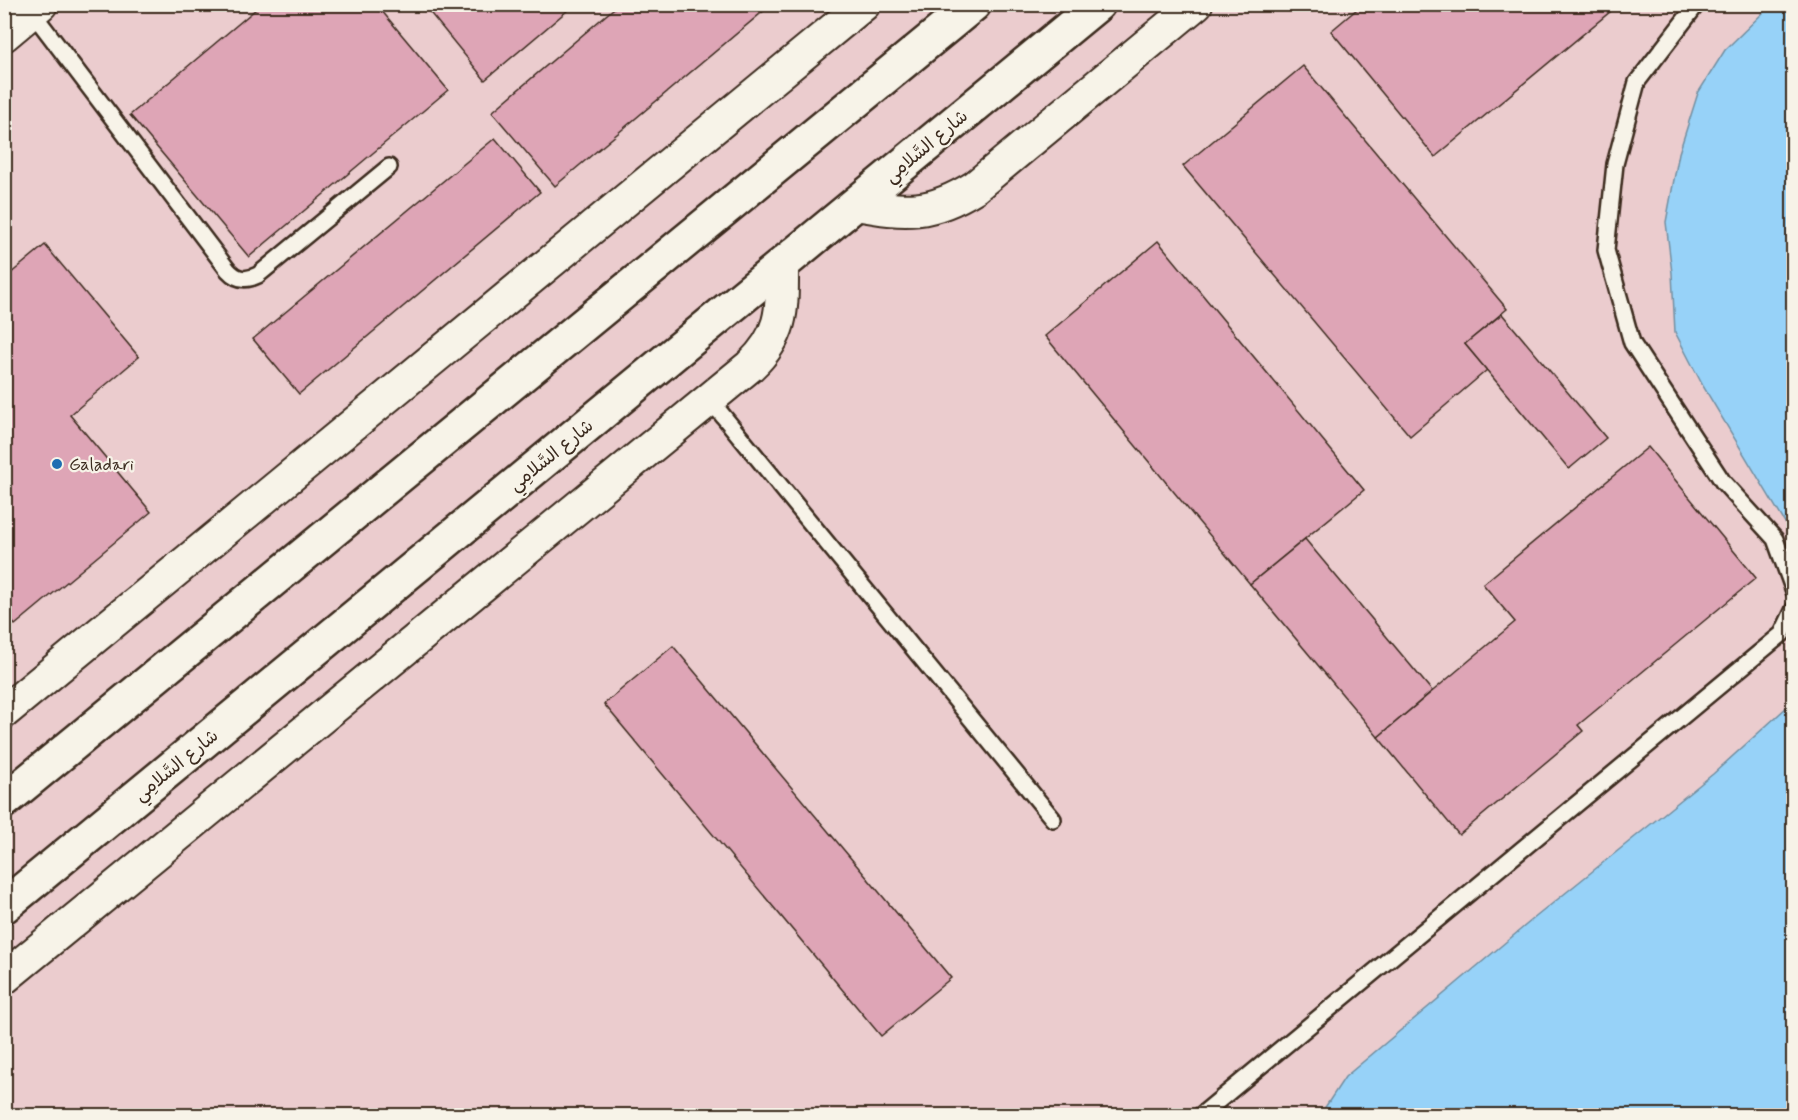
<svg xmlns="http://www.w3.org/2000/svg" width="1798" height="1120" viewBox="0 0 1798 1120" font-family="Mynerve,'Playpen Sans Arabic',sans-serif">
  <style>
    .built { fill: #ebccce }
    .water { fill: #97d2f8; stroke: #728fa1; stroke-width: 1.5 }
    .building { fill: #dea5b6; stroke: #3b2a1e; stroke-width: 1.5 }
    .lines { fill: none; stroke-linecap: round; stroke-linejoin: round }
    .service-casing { stroke: #3b2a1e; stroke-width: 20 }
    .minor-casing { stroke: #3b2a1e; stroke-width: 36 }
    .tertiary-casing { stroke: #3b2a1e; stroke-width: 38 }
    .service { stroke: #f7f3e8; stroke-width: 15 }
    .minor { stroke: #f7f3e8; stroke-width: 32 }
    .tertiary { stroke: #f7f3e8; stroke-width: 33 }
    .poi-dot { fill: #1f6fb2; stroke: #f7f3e8; stroke-width: 2 }
    .labels { text-anchor: middle; stroke-width: 4.5; stroke-linejoin: round; paint-order: stroke }
    .street-label { font-size: 18px; fill: #3b2a1e; stroke: #f7f3e8 }
    .poi-label { font-size: 18px; fill: #3b2a1e; stroke: #f7f3e8; text-anchor: start }
  </style>
  <rect width="100%" height="100%" fill="#f0dcd9"/>
  <filter id="ink" filterUnits="userSpaceOnUse"><feTurbulence type="fractalNoise" baseFrequency=".0167" numOctaves="2"/><feDisplacementMap in="SourceGraphic" scale="12" xChannelSelector="R" yChannelSelector="G"/><feConvolveMatrix kernelMatrix="1 2 1 2 8 2 1 2 1" color-interpolation-filters="sRGB"/></filter>
  <g filter="url(#ink)">
    <!-- built -->
    <polygon class="built" points="5,5 1771,5 1725,50 1698,93 1679,153 1666,222 1672,273 1793,536 1793,696 1788,706 1713,774 1345,1077 1320,1115 5,1116"/>
    <!-- water -->
    <g class="water">
      <polygon points="1771,5 1794,5 1793,536 1703,386 1675,332 1672,273 1666,222 1679,153 1698,93 1725,50"/>
      <polygon points="1793,696 1793,1115 1320,1115 1345,1077 1532,920 1713,774 1788,706"/>
    </g>
    <!-- building -->
    <g class="building">
      <polygon points="262,4 376,4 448,90 249,257 130,115"/>
      <polygon points="423,4 575,4 485,80"/>
      <polygon points="619,4 772,4 555,186 492,112"/>
      <polygon points="1363,4 1616,4 1617,6 1435,157 1331,31"/>
      <polygon points="1303,66 1507,309 1465,344 1487,370 1410,436 1183,166"/>
      <polygon points="495,138 540,192 299,394 253,339"/>
      <polygon points="1158,241 1364,490 1250,584 1045,336"/>
      <polygon points="45,245 139,357 70,415 151,512 15,625 4,612 4,279"/>
      <polygon points="1502,314 1606,438 1569,469 1465,344"/>
      <polygon points="1648,447 1756,578 1578,725 1583,731 1459,835 1378,737 1515,622 1483,584"/>
      <polygon points="1305,539 1432,691 1378,737 1250,584"/>
      <polygon points="673,646 951,978 881,1036 604,704"/>
    </g>
    <g class="lines">
      <!-- service casing -->
      <g class="service-casing">
        <g id="service">
          <polyline points="1697,4 1637,82 1615,164 1606,250 1632,343 1723,482 1775,539 1794,591"/>
          <path d="M32,12L228,270C237,280 246,281 258,275L389,167"/>
          <polyline points="710,400 1053,819"/>
          <polyline points="1200,1116 1782,634 1794,609"/>
        </g>
      </g>
      <!-- minor casing -->
      <g class="minor-casing">
        <g id="minor">
          <polyline points="4,35 41,4"/>
          <path d="M856,204C906,213 930,215 975,187L1196,4"/>
          <polyline points="4,712 864,4"/>
          <path d="M4,978L750,366C784,334 782,309 782,265"/>
        </g>
      </g>
      <!-- tertiary casing -->
      <g class="tertiary-casing">
        <g id="tertiary">
          <polyline points="4,801 974,4"/>
          <polyline points="4,906 1098,4"/>
        </g>
      </g>
      <!-- service -->
      <use href="#service" class="service"/>
      <!-- minor -->
      <use href="#minor" class="minor"/>
      <!-- tertiary -->
      <use href="#tertiary" class="tertiary"/>
    </g>
  </g>
  <!-- markers -->
  <circle class="poi-dot" cx="57" cy="464" r="6"/>
  <g class="labels">
    <!-- street labels -->
    <g class="street-label">
      <text transform="translate(926 146) rotate(-40)" y="6">شارع السَّلامِي</text>
      <text transform="translate(551 455) rotate(-39)" y="6">شارع السَّلامِي</text>
      <text transform="translate(176 765) rotate(-39)" y="6">شارع السَّلامِي</text>
    </g>
    <!-- poi labels -->
    <g class="poi-label">
      <text x="69" y="470">Galadari</text>
    </g>
  </g>
  <!-- margin -->
  <rect width="1798" height="1120" fill="none" stroke="#f7f3e8" stroke-width="24"/>
  <rect x="12" y="12" width="1774" height="1096" fill="none" stroke="#3b2a1e" stroke-width="2" filter="url(#ink)"/>
</svg>
